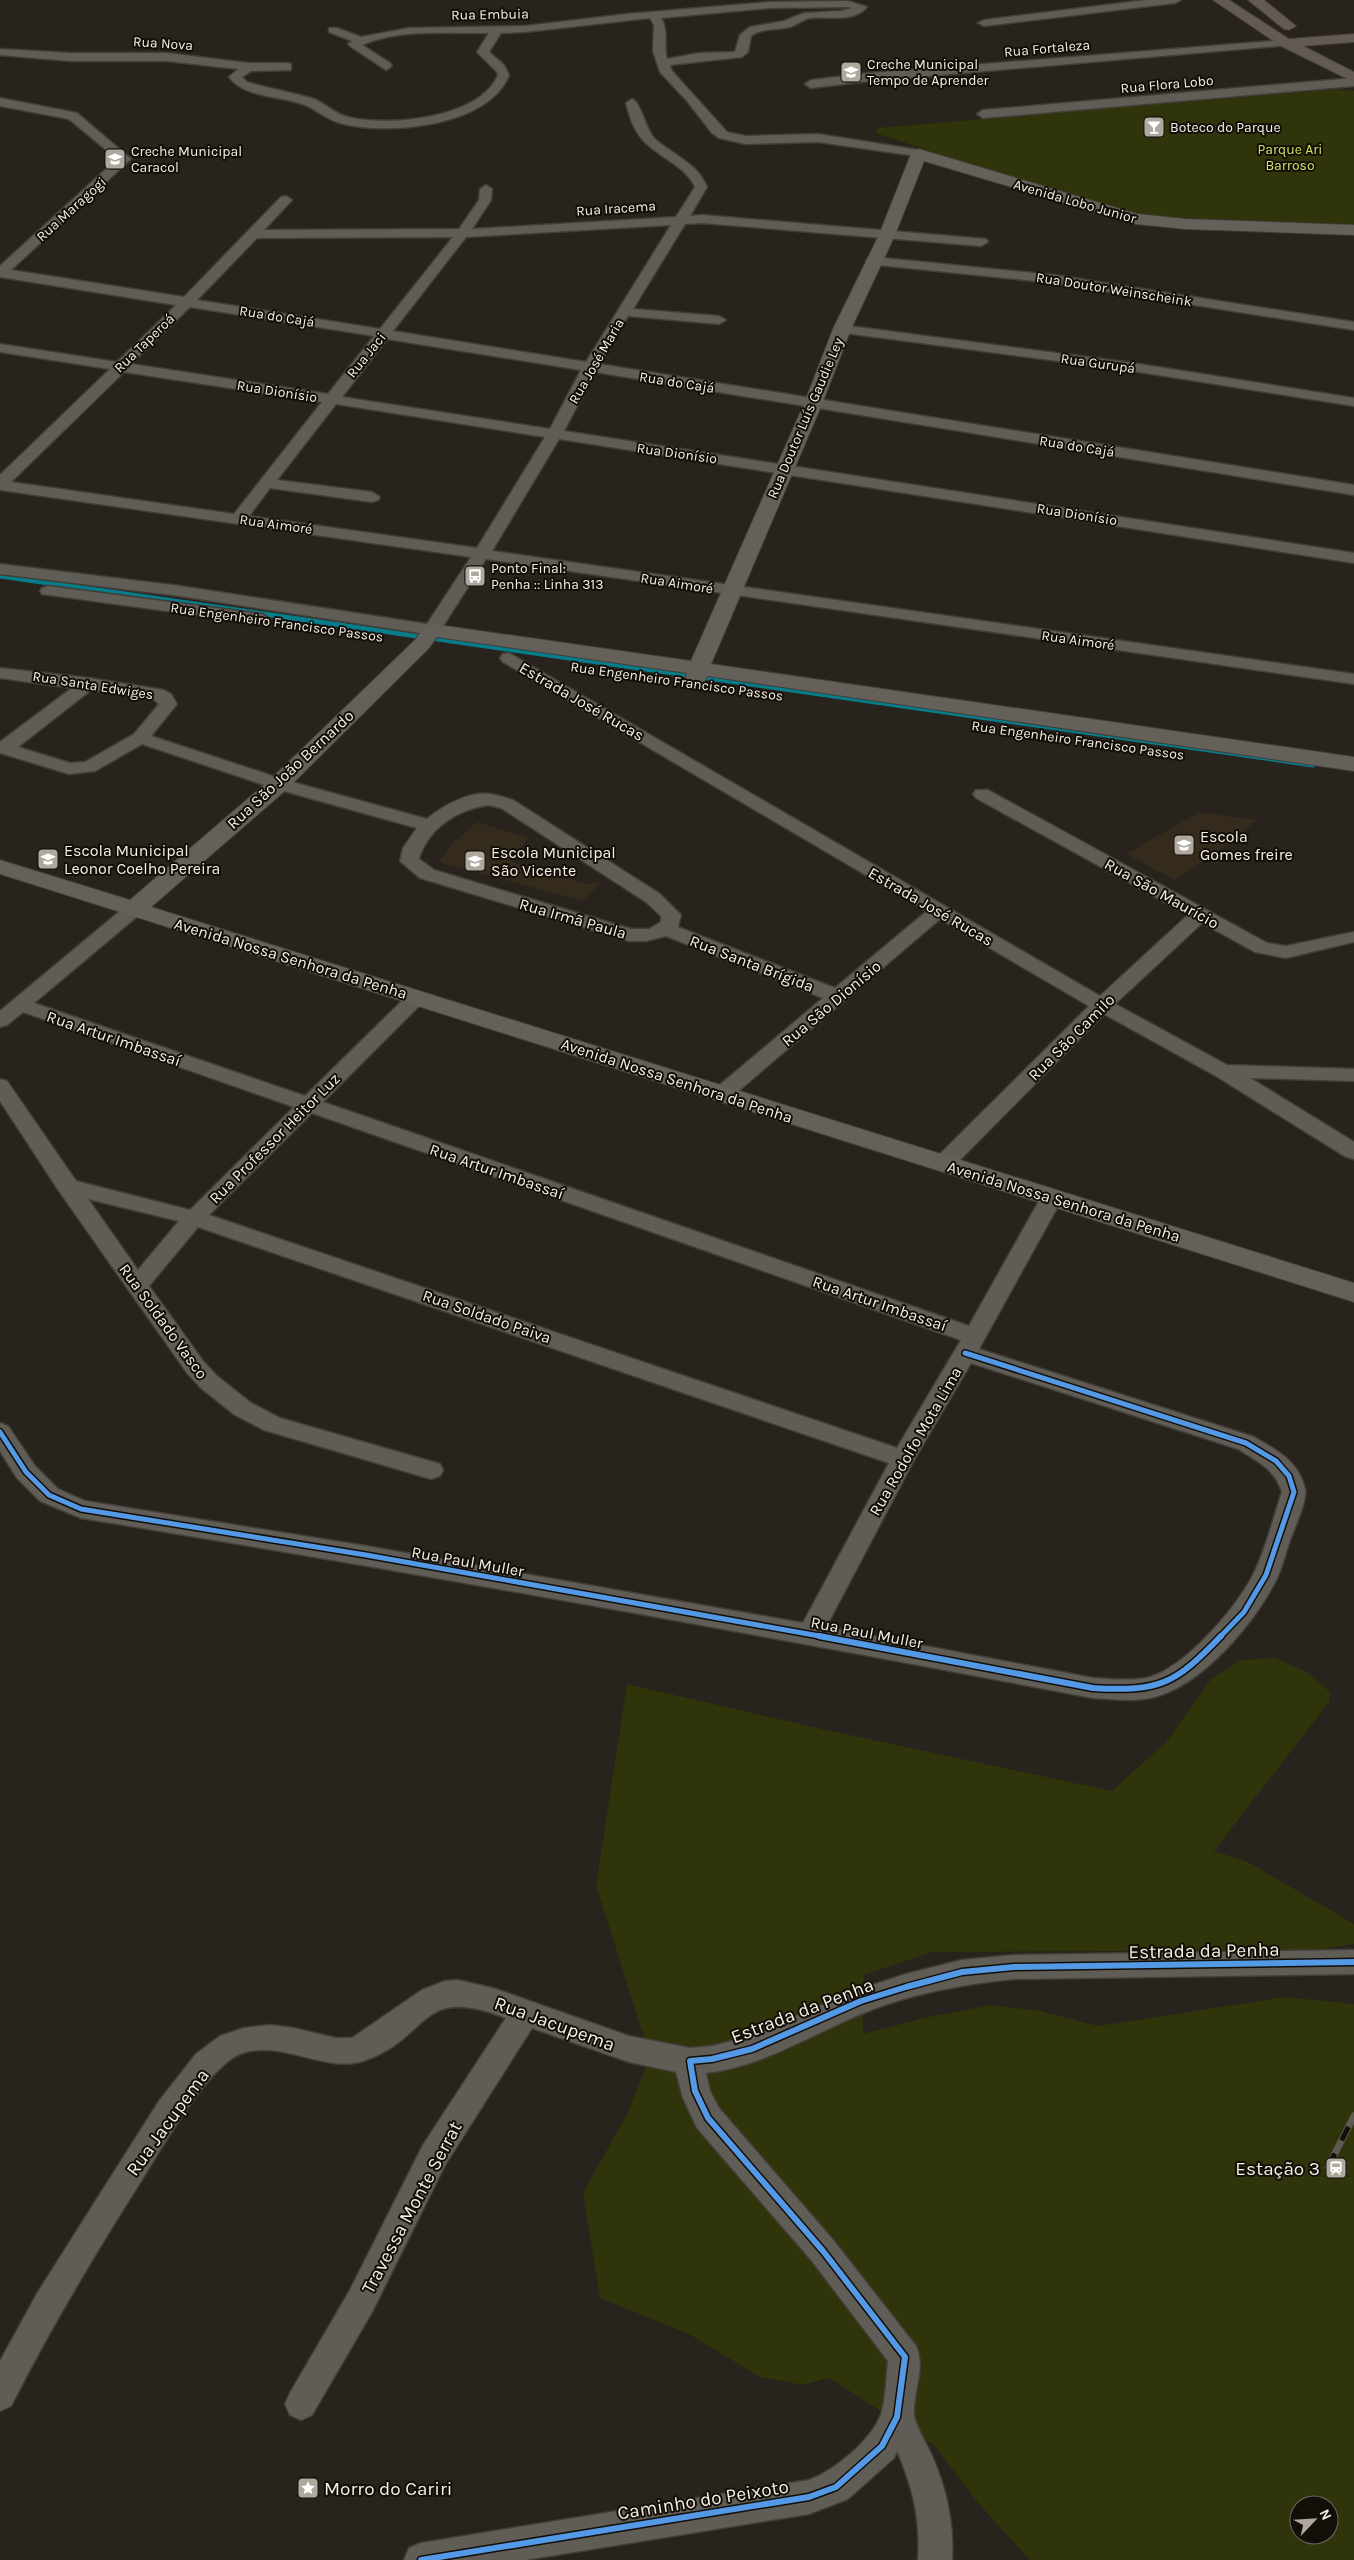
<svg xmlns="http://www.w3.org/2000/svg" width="1354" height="2560" viewBox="0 0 1354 2560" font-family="Karla,sans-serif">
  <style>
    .education { fill: #342b1c }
    .green { fill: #2f340b; fill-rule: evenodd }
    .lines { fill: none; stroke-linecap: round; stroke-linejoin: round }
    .stream { stroke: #067d8b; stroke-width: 5 }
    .street-casing { stroke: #423d37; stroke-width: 3 }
    .secondary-casing { stroke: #423d37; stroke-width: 2 }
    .primary-casing { stroke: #423d37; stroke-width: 2 }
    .street { fill: #605c56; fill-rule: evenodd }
    .secondary { fill: #66605b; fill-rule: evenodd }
    .primary { fill: #635a56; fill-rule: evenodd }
    .rail-casing { stroke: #5e5953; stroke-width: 7 }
    .rail { stroke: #130e08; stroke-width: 5; stroke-dasharray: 15; stroke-linecap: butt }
    .cycleway-far1-casing { stroke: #130e08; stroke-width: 8 }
    .cycleway-casing { stroke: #130e08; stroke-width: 9 }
    .cycleway-far1 { stroke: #5399e6; stroke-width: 5 }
    .cycleway { stroke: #5399e6; stroke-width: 6 }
    .labels { text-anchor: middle; stroke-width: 4; stroke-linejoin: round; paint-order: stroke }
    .far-street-label { font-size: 14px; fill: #f6efe6; stroke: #130e08 }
    .far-poi-label { font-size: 14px; fill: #f6efe6; stroke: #130e08; text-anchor: start }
    .far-park-label { font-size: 14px; fill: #cde366; stroke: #130e08 }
    .street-label { font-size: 16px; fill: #f6efe6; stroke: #130e08 }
    .poi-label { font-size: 16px; fill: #f6efe6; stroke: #130e08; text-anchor: start }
    .near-street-label { font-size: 19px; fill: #f6efe6; stroke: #130e08 }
    .near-poi-label { font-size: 19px; fill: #f6efe6; stroke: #130e08; text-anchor: end }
  </style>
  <rect width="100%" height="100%" fill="#28231c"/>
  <!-- education -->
  <g class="education">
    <polygon points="1199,812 1256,820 1240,836 1175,880 1126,854"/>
    <polygon points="477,822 529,838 509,861 587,884 603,881 583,901 439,862 453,843"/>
  </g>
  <!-- green -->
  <g class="green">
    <polygon points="1340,89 1354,91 1354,224 1150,217 1097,206 876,133 877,128"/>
    <path d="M1275,1658L1307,1672L1330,1692L1329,1702L1214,1851L1248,1862L1354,1924V1944L1317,1950L933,1952L864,1975L863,2034L924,2018L991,2005L1040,2011L1098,2026L1285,1997L1354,2004V2560H1030L977,2502L934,2445L829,2378L803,2385L760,2377L689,2334L600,2298L583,2193L627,2114L650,2057L596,1885L627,1684L808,1726L1112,1791L1167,1741L1211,1679L1241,1660ZM1299,2505H1329V2535H1299Z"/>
  </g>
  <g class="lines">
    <!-- stream -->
    <polyline class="stream" points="0,576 1313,765"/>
    <!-- street casing -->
    <g class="street-casing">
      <g id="street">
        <polygon points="1147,0 1181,0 1175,3 984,26 978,23 984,20"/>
        <path d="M848,1L867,7C853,23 829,16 811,18C804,19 799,23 793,26C779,31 763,27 751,36L748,52L742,57L670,65L672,71L727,132L745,136L818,134L919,150L925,154L923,157L818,142L745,144L719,138L712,133L687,101L660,72L653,51L654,25L650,18L525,32L501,33L489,52L504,65L509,75C489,127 386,136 340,123C325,119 314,107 299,103C277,96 244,97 229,77L238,69L167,61H70L0,55V49L70,53H167L248,63H287L291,64V70L251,71L242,77L247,82C269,89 292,92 314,99C326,104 335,114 348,117C387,127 480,119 498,75L497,72L477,52L489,33C449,34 400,28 362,45L390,63L392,66L386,70L350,46L348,44L352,41L329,32V28H337L361,37L409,28L525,26L627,14L769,2ZM848,7L852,8L841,11L804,13L784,21L750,27L740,35L735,52L699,53L667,59C663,44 669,30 661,18L769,8Z"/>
        <polygon points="1286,40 1292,43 1290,45 870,81 811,88 805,84 811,80 870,73"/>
        <polygon points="1354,78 1354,86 983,118 977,114 983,110"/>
        <path d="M0,98L77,113L131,159L11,270L184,297L281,197L286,196L292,200L264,230L459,229L479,200L480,189L486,185L492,189L491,200L472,229L676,217L695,187C686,167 663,159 648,145C635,134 630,119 626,103L632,99C640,101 646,129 654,138C672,155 697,162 707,187L690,216L702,215L986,239L988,242L981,246L702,223L685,224L633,309L719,316L726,320L719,324L628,316L599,364L1354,485V495L595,372L564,431L1354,553V563L559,439L492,551L1354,674V684L486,559L438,634L432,635L180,596L0,574V564L180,586L427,624L471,557L0,490V475L110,369L0,352V344L117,362L176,305L0,277V266L117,159L69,119L0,106ZM671,225L586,362L393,331L466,237ZM453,237L380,329L197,300L257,238ZM190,307L374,336L328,394L131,364ZM387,339L581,370L550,429L342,397ZM124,372L322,402L234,514L11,482ZM336,404L545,437L477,548L249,516L270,488L372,502L378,500L380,497L372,492L277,480Z"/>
        <polygon points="873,257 1054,275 1354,322 1354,330 1054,283 868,264 866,261 868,258"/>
        <polygon points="842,325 1133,363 1354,398 1354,406 1133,371 837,332 835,329 837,326"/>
        <polygon points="48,586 262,614 270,619 262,624 42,594 40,591 42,588"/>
        <path d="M509,653L1100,996L1188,915L976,798L973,794L976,790H988L1267,943L1286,946L1354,932V942L1286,958L1255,952L1202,923L1115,1004L1227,1065L1354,1069V1081L1250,1078L1354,1142V1159L1346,1157L1216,1076L1104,1014L952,1168L944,1170L936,1168L933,1163L936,1158L1089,1006L940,919L729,1099L722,1101L715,1099L712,1094L715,1089L823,998L666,936L646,941H629L420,878L400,861L403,848L417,828L273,788L142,744L95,771L69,774L0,753V742L72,688L0,678V668L89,678L164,690L171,694L177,704L151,736L285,780L427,819C442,806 470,791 490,794C498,795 506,798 513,800L660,894L681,915L678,927L835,988L927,911L503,662L500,658L503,654ZM91,690L153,699L159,704L134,734L85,762L70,763L18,747ZM488,805L501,808L646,902L661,916V922L649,929H631L434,870L419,859C428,828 457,810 488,805Z"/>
        <path d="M133,904L140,906L143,910L140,914L34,1003L305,1096L410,993H424L427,997L424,1001L323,1102L969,1326L1044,1192L1052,1190L1060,1192L1063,1197L979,1349L1254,1437C1277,1450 1299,1462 1305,1489C1308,1499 1294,1529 1290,1540C1286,1552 1283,1564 1278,1576C1257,1621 1201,1688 1150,1698C1131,1702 1112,1699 1093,1698C756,1634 419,1573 81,1518L40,1501L17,1478L0,1451V1423L8,1426L35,1466L58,1489L85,1501L366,1546L803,1623L889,1463L198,1227L149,1286L203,1361L217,1376L251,1403L280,1418L440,1464L443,1470L440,1476L431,1479L264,1430L235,1415L201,1388L187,1373L59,1191L0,1101V1079L7,1081L76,1181L190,1210L294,1107L23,1012L7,1025L0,1027V1011L126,906ZM312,1113L961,1340L897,1448L209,1215ZM88,1199L179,1221L138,1270ZM971,1363L1238,1449C1257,1461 1275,1469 1282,1492C1273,1519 1266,1549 1253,1575C1236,1608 1184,1670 1146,1678C1129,1681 1110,1679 1093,1678L826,1627L914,1460Z"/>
        <path d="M1354,1950V1974L1014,1979C964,1984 913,1993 866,2012C814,2033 762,2067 706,2073L710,2091L719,2108L834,2241L916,2346C926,2368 913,2391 914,2414C914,2423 928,2446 932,2456C947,2490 954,2523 952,2560H918C921,2521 913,2487 897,2451L894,2458L848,2499L809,2514L525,2560H404L409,2548L421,2543L809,2480C834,2471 872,2440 881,2414C886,2399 886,2378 888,2361L812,2261L697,2128L683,2098L676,2072L629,2062L532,2028L445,2165L372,2312L312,2415L301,2420L290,2415L285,2404L290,2393L350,2290L423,2145L506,2018C418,1984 432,2036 366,2060C325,2075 283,2038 240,2054C207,2068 163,2146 143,2178C96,2252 51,2327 11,2406L0,2411V2361L38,2292L159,2101L196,2054L220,2036L244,2028L270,2025L293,2028L336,2038H352L422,1990L445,1981L458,1980L496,1989L629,2036L690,2048L712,2046L748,2037L851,1992L906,1974L962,1960L1014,1955Z"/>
      </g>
    </g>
    <!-- secondary casing -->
    <g class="secondary-casing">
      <polygon id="secondary" points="919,149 1137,214 1185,219 1354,225 1354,235 1185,229 1136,224 924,161 895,235 851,329 822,404 711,664 1354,757 1354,771 707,676 702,687 695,689 688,687 684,683 687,673 437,637 429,648 287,789 151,907 1354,1283 1354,1302 0,874 0,860 130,900 271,779 415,640 425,626 432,624 691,661 804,404 833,329 879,235 911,154"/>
    </g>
    <!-- primary casing -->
    <g class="primary-casing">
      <g id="primary">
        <polygon points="1213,0 1229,0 1289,39 1354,34 1354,42 1303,46 1354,72 1354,82 1281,46"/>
        <polygon points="1248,0 1264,0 1296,26 1289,30 1284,29"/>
      </g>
    </g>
    <!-- street -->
    <use href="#street" class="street"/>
    <!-- secondary -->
    <use href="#secondary" class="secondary"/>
    <!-- primary -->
    <use href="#primary" class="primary"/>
    <!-- rail casing -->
    <g class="rail-casing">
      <polyline id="rail" points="1328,2167 1354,2116"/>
    </g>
    <!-- rail -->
    <use href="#rail" class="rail"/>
    <!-- cycleway-far1 casing -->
    <g class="cycleway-far1-casing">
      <g id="cycleway-far1">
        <polyline points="965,1353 1246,1443 1276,1461 1289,1476 1294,1492 1266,1575 1244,1612 1220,1637"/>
        <polyline points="0,1432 26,1472 49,1495 81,1509 366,1555 825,1637"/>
      </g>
    </g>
    <!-- cycleway casing -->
    <g class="cycleway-casing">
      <g id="cycleway">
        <path d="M819,1636L1093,1688C1160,1692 1175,1684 1221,1636"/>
        <polyline points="421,2560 809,2497 836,2487 882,2446 897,2417 905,2357 823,2251 708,2118 695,2091 690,2061 712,2059 752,2049 861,2001 906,1987 962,1972 1014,1967 1354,1962"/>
      </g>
    </g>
    <!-- cycleway-far1 -->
    <use href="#cycleway-far1" class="cycleway-far1"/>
    <!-- cycleway -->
    <use href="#cycleway" class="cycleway"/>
  </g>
  <!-- icons -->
  <defs>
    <g id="school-square" transform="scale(1.125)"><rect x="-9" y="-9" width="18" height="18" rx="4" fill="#aea89f" stroke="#130e08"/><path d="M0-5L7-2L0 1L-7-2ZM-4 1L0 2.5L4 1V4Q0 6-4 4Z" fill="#fff"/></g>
    <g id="bar-square" transform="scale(1.125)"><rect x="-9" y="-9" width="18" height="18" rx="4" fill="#aea89f" stroke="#130e08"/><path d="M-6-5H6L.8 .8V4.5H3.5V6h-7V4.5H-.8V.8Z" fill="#fff"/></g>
    <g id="bus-square" transform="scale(1.125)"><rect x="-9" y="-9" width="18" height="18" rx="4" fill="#aea89f" stroke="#130e08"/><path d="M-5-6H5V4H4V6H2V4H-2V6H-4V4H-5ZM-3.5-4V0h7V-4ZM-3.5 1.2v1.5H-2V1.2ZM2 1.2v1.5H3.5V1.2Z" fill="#fff"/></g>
    <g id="station-square" transform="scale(1.125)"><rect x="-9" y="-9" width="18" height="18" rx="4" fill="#aea89f" stroke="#130e08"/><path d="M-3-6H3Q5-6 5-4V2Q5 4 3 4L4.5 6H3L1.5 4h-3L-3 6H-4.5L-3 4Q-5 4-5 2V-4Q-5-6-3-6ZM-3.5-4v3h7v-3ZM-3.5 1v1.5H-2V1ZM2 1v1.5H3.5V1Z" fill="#fff"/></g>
    <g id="sight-square" transform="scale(1.125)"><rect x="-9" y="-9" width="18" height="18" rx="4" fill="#aea89f" stroke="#130e08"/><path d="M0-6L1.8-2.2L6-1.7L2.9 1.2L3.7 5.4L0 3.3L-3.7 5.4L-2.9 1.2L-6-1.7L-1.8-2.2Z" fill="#fff"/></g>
  </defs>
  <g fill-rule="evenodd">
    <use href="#school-square" x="851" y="72"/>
    <use href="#bar-square" x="1154" y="127"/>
    <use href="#school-square" x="115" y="159"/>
    <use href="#bus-square" x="475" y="576"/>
    <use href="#school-square" x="1184" y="845"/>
    <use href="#school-square" x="48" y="859"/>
    <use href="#school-square" x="475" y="861"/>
    <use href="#station-square" x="1336" y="2168"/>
    <use href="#sight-square" x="308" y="2488"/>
  </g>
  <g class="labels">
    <!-- far-street labels -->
    <g class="far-street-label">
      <text transform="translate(490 14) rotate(-1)" y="5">Rua Embuia</text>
      <text transform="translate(163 43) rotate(4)" y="5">Rua Nova</text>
      <text transform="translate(1047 48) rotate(-5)" y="5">Rua Fortaleza</text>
      <text transform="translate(1167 84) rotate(-5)" y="5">Rua Flora Lobo</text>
      <text transform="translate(1075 201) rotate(16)" y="5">Avenida Lobo Junior</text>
      <text transform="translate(616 208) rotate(-4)" y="5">Rua Iracema</text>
      <text transform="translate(71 209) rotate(-42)" y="5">Rua Maragogi</text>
      <text transform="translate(1114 289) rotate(9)" y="5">Rua Doutor Weinscheink</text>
      <text transform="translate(277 316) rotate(9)" y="5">Rua do Cajá</text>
      <text transform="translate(144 343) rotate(-44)" y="5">Rua Taperoá</text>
      <text transform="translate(366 355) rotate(-51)" y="5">Rua Jaci</text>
      <text transform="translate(596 361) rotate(-60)" y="5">Rua José Maria</text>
      <text transform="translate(1098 363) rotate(8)" y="5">Rua Gurupá</text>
      <text transform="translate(677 382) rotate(9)" y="5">Rua do Cajá</text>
      <text transform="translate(277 391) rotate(9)" y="5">Rua Dionísio</text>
      <text transform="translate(805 418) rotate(-67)" y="5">Rua Doutor Luís Gaudie Ley</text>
      <text transform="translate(1077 446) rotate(9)" y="5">Rua do Cajá</text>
      <text transform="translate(677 453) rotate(8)" y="5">Rua Dionísio</text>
      <text transform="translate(1077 514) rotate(9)" y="5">Rua Dionísio</text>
      <text transform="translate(276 524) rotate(8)" y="5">Rua Aimoré</text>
      <text transform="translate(677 583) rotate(9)" y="5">Rua Aimoré</text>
      <text transform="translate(277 622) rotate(8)" y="5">Rua Engenheiro Francisco Passos</text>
      <text transform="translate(1078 640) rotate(8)" y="5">Rua Aimoré</text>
      <text transform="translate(677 681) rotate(8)" y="5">Rua Engenheiro Francisco Passos</text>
      <text transform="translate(93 685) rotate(9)" y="5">Rua Santa Edwiges</text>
      <text transform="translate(1078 740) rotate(8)" y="5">Rua Engenheiro Francisco Passos</text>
    </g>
    <!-- far-poi labels -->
    <g class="far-poi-label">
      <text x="867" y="69">Creche Municipal<tspan x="867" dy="16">Tempo de Aprender</tspan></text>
      <text x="1170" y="132">Boteco do Parque</text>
      <text x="131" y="156">Creche Municipal<tspan x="131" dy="16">Caracol</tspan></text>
      <text x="491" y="573">Ponto Final:<tspan x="491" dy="16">Penha :: Linha 313</tspan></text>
    </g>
    <!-- far-park labels -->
    <g class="far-park-label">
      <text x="1290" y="154">Parque Ari<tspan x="1290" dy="16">Barroso</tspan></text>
    </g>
    <!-- street labels -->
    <g class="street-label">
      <text transform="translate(582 701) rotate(30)" y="6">Estrada José Rucas</text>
      <text transform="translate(290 769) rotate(-43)" y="6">Rua São João Bernardo</text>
      <text transform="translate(1162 893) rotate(29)" y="6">Rua São Maurício</text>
      <text transform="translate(931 906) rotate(30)" y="6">Estrada José Rucas</text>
      <text transform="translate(573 918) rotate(16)" y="6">Rua Irmã Paula</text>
      <text transform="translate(291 958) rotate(17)" y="6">Avenida Nossa Senhora da Penha</text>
      <text transform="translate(752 963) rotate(21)" y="6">Rua Santa Brígida</text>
      <text transform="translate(831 1003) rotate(-40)" y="6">Rua São Dionísio</text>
      <text transform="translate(1071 1037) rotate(-45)" y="6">Rua São Camilo</text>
      <text transform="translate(114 1038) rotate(19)" y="6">Rua Artur Imbassaí</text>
      <text transform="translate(677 1080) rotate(18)" y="6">Avenida Nossa Senhora da Penha</text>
      <text transform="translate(274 1138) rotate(-45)" y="6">Rua Professor Heitor Luz</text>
      <text transform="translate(497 1171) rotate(19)" y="6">Rua Artur Imbassaí</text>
      <text transform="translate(1064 1201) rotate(17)" y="6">Avenida Nossa Senhora da Penha</text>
      <text transform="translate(880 1303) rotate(19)" y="6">Rua Artur Imbassaí</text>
      <text transform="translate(487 1316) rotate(19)" y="6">Rua Soldado Paiva</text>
      <text transform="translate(164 1321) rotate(54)" y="6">Rua Soldado Vasco</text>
      <text transform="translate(915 1441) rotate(-60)" y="6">Rua Rodolfo Mota Lima</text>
      <text transform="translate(468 1561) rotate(10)" y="6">Rua Paul Muller</text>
      <text transform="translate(867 1632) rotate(11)" y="6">Rua Paul Muller</text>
    </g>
    <!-- poi labels -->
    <g class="poi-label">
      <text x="1200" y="842">Escola<tspan x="1200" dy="18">Gomes freire</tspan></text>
      <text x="64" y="856">Escola Municipal<tspan x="64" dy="18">Leonor Coelho Pereira</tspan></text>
      <text x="491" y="858">Escola Municipal<tspan x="491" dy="18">São Vicente</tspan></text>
    </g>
    <!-- near-street labels -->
    <g class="near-street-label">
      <text transform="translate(1204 1950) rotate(-1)" y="7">Estrada da Penha</text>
      <text transform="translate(802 2010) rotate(-21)" y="7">Estrada da Penha</text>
      <text transform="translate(555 2023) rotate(20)" y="7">Rua Jacupema</text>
      <text transform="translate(167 2122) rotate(-54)" y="7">Rua Jacupema</text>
      <text transform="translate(411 2207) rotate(-62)" y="7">Travessa Monte Serrat</text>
      <text transform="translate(703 2499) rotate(-9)" y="7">Caminho do Peixoto</text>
    </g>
    <!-- near-poi labels -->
    <g class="near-poi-label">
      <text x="1320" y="2175">Estação 3</text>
      <text x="324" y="2495" text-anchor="start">Morro do Cariri</text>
    </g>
  </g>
  <!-- north arrow -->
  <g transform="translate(1314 2520) rotate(65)"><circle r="24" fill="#130e08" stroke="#6e6861"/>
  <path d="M0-4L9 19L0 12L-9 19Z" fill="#aea89f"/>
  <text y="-8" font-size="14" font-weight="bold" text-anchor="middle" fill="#f6efe6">N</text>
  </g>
</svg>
